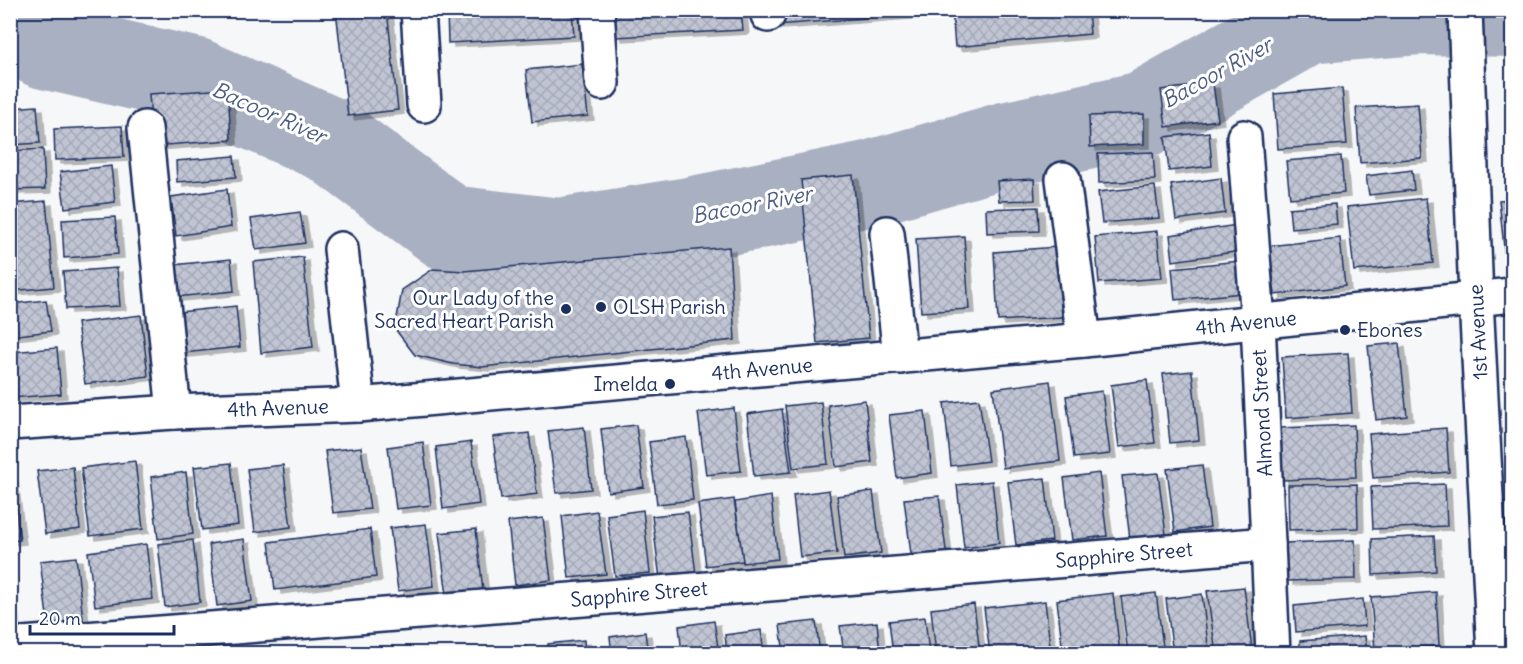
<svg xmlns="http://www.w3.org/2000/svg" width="1523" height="664" viewBox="0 0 1523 664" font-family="Delius,sans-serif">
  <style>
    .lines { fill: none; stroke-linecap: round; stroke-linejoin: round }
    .river { stroke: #a9b0c1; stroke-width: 86 }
    .building { fill: url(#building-cross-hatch); stroke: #1b2f5e; stroke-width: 1.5; filter: url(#shadow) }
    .minor-casing { stroke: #1b2f5e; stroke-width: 38 }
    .minor { stroke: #fff; stroke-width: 33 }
    .poi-dot { fill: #1b2f5e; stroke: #fff; stroke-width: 2 }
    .labels { text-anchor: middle; stroke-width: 6; stroke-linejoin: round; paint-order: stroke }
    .poi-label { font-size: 20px; fill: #1b2f5e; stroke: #fff; text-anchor: end }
    .street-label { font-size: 20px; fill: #1b2f5e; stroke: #fff }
    .water-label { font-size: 21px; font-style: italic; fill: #4d5c81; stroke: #fff }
  </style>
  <defs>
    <pattern id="building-cross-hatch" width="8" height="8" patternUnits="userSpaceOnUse" patternTransform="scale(1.5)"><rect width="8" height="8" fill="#c0c4d3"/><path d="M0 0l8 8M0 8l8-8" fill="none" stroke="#a4a9b8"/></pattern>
    <filter id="shadow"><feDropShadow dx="6" dy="4" stdDeviation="0" flood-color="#0004"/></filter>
  </defs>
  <rect width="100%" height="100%" fill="#f6f7f9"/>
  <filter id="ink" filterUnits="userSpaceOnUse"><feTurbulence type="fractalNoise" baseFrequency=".0167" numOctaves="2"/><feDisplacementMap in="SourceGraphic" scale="12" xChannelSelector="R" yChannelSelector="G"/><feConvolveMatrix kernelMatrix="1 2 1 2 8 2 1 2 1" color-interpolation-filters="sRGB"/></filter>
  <g filter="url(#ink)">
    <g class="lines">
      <!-- river -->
      <polyline class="river" points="10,28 45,46 193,80 332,141 449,228 559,241 690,220 868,184 1005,145 1144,114 1308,21 1421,12 1512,14"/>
    </g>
    <!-- building -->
    <g class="building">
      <polygon points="336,10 387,10 398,110 348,116"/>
      <polygon points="447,10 572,10 574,36 448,43"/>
      <polygon points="614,10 741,10 743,30 616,37"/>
      <polygon points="774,10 916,10 916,14 776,25"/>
      <polygon points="952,10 1088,10 1090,34 955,47"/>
      <polygon points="582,64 588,116 532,122 526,70"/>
      <polygon points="1213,84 1218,120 1166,127 1161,90"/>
      <polygon points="1342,88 1347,144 1278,149 1274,94"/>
      <polygon points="228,89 231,140 153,146 149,94"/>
      <polygon points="1418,104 1422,158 1360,163 1356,108"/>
      <polygon points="37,106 40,143 10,145 10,108"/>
      <polygon points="1144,114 1144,144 1090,147 1089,116"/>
      <polygon points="122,126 124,157 55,160 54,129"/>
      <polygon points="1209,132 1212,166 1169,171 1165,137"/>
      <polygon points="43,149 45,189 10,190 10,151"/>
      <polygon points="1153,152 1155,180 1099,183 1098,154"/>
      <polygon points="234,156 236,177 177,182 176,161"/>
      <polygon points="1341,156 1344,193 1290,198 1286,161"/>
      <polygon points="111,166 115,202 65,208 60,172"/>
      <polygon points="1412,170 1414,190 1369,195 1366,176"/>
      <polygon points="853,175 869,338 817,343 801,180"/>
      <polygon points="1221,178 1225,213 1176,220 1171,185"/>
      <polygon points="1034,179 1035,200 999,201 997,181"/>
      <polygon points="1155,186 1159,218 1102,223 1098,192"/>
      <polygon points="227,189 231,227 176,236 171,197"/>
      <polygon points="1426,198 1433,263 1354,271 1347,207"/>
      <polygon points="1512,199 1512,276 1507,276 1499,200"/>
      <polygon points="46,201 54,287 10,291 10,204"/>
      <polygon points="1335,204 1337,224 1291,228 1289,208"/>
      <polygon points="1038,207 1039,231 987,233 986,209"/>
      <polygon points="300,212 305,243 256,250 251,219"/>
      <polygon points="115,217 118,254 64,258 62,220"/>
      <polygon points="1237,225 1241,251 1173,261 1170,235"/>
      <polygon points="1157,231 1162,278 1099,283 1095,237"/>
      <polygon points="964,236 969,309 921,312 916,239"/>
      <polygon points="1340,238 1345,286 1275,295 1269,246"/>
      <polygon points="729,247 735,340 482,367 453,364 415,355 395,329 402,290 433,269 464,271"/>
      <polygon points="1056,247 1062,317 998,321 994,252"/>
      <polygon points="303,257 313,347 261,353 253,262"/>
      <polygon points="231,259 234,291 176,297 173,265"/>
      <polygon points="1239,261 1242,293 1175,300 1172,268"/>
      <polygon points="117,268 120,306 66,309 63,272"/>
      <polygon points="46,300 51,331 10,336 10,304"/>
      <polygon points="236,306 240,347 174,354 170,313"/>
      <polygon points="141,315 148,376 85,384 77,323"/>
      <polygon points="1512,330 1512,371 1508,331"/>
      <polygon points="1399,343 1407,416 1376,420 1368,346"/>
      <polygon points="57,348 61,394 10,398 10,352"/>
      <polygon points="1348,353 1352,413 1286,418 1282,357"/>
      <polygon points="1192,371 1199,440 1170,443 1163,374"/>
      <polygon points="1147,380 1155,443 1119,447 1111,385"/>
      <polygon points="1050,381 1060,461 1003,468 993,389"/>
      <polygon points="1102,391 1110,454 1074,458 1066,396"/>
      <polygon points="979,399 988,461 951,466 944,403"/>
      <polygon points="865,400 872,462 836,467 828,405"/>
      <polygon points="821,402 828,464 793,468 785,406"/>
      <polygon points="734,408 741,471 706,475 698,413"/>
      <polygon points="782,409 791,472 754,476 747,414"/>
      <polygon points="925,411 932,473 897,478 889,415"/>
      <polygon points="636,425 644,487 608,492 601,429"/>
      <polygon points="1354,425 1356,477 1282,480 1280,428"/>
      <polygon points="584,427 591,489 556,493 548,431"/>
      <polygon points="1446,428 1449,472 1373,478 1369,434"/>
      <polygon points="529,433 537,494 501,499 493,437"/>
      <polygon points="686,437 693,500 657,504 649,442"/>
      <polygon points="423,442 431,505 396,509 388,447"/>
      <polygon points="471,442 479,504 443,509 436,447"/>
      <polygon points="361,447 370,509 333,513 325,451"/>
      <polygon points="135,461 143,529 90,536 81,468"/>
      <polygon points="231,463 238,525 202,530 194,467"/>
      <polygon points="283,465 291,527 255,532 247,469"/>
      <polygon points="1202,465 1210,527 1175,532 1167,469"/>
      <polygon points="73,467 80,529 45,534 37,471"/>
      <polygon points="186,472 193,534 158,539 151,477"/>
      <polygon points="1099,473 1107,536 1072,540 1064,478"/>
      <polygon points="1158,473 1166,535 1130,539 1122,476"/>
      <polygon points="10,478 12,478 20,540 10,541"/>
      <polygon points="1045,478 1052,541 1016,545 1008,482"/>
      <polygon points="992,481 999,543 964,548 957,485"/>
      <polygon points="1357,484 1358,528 1289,530 1288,485"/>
      <polygon points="1445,484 1447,526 1373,529 1371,487"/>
      <polygon points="829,490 837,553 800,557 793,495"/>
      <polygon points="873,491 881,553 844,558 837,496"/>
      <polygon points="771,496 778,559 743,563 735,502"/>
      <polygon points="939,496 947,558 912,562 904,499"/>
      <polygon points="734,499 743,561 706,566 698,504"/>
      <polygon points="643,510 650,573 615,576 607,515"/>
      <polygon points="597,511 606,574 569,578 562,516"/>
      <polygon points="688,512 696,574 660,579 652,516"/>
      <polygon points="543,518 551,580 515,585 508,522"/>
      <polygon points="426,524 434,586 398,591 390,528"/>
      <polygon points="370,529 376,577 275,590 269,542"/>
      <polygon points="476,529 483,591 447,596 439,533"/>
      <polygon points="1434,536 1436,571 1373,575 1372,539"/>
      <polygon points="244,539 252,601 217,606 209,544"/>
      <polygon points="193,540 200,602 165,607 158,544"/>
      <polygon points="1355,540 1356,579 1287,581 1285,543"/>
      <polygon points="146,544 153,599 95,606 88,552"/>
      <polygon points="76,557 83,619 48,624 40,561"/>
      <polygon points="1244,587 1252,649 1216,654 1207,591"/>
      <polygon points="1436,592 1439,646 1375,651 1371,597"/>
      <polygon points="1113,593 1120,654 1063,654 1057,600"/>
      <polygon points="1156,593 1164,654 1128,654 1121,597"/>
      <polygon points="1202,594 1209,654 1173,654 1166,599"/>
      <polygon points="10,596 15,629 10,630"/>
      <polygon points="1363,599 1365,626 1296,632 1294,606"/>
      <polygon points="1045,601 1051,654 990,654 984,608"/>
      <polygon points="974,604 980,654 936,654 931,609"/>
      <polygon points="925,617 929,654 893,654 889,621"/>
      <polygon points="714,621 719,654 682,654 679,626"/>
      <polygon points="816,621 820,654 784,654 780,625"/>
      <polygon points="877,622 880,654 844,654 840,626"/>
      <polygon points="761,630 764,654 727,654 725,635"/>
      <polygon points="645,632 648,654 612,654 610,637"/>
      <polygon points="1365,636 1367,654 1300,654 1300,641"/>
      <polygon points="584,640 585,654 549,654 548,644"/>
      <polygon points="526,647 527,654 491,654 491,652"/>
    </g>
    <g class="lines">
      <!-- minor casing -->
      <g class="minor-casing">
        <g id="minor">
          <polyline points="418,10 424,105"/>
          <polyline points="597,10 602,83"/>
          <polyline points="768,10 768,15"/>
          <polyline points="1465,10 1476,299 1494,654"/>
          <polyline points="145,128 174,412"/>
          <polyline points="1244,137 1258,321 1273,654"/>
          <polyline points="1063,179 1084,340"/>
          <polyline points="887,233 900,357"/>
          <polyline points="341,249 358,405"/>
          <polyline points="10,423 174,412 358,405 1084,340 1512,295"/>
          <polyline points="10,645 1268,544"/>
        </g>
      </g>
      <!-- minor -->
      <use href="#minor" class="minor"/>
    </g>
  </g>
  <!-- markers -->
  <g class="poi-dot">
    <circle cx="601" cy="307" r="6"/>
    <circle cx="566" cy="309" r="6"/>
    <circle cx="1345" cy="330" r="6"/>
    <circle cx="670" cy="384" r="6"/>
  </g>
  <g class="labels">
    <!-- poi labels -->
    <g class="poi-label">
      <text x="554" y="305">Our Lady of the<tspan x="554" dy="23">Sacred Heart Parish</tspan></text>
      <text x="613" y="314" text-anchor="start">OLSH Parish</text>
      <text x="1357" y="337" text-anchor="start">Ebones</text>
      <text x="658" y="391">Imelda</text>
    </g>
    <!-- street labels -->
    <g class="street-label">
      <text transform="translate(1246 323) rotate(-6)" y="7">4th Avenue</text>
      <text transform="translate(1478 332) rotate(-93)" y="7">1st Avenue</text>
      <text transform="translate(762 369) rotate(-5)" y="7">4th Avenue</text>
      <text transform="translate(278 408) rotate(-2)" y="7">4th Avenue</text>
      <text transform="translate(1262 413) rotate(-93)" y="7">Almond Street</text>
      <text transform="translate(1124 555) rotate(-5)" y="7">Sapphire Street</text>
      <text transform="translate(639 594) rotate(-5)" y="7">Sapphire Street</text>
    </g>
    <!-- water labels -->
    <g class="water-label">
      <text transform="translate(1217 73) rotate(-29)" y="7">Bacoor River</text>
      <text transform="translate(269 113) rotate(24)" y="7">Bacoor River</text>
      <text transform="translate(752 205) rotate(-11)" y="7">Bacoor River</text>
    </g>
  </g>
  <!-- margin -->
  <rect width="1523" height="664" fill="none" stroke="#fff" stroke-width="36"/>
  <rect x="18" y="18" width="1487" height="628" fill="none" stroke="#1b2f5e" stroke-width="2" filter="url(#ink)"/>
  <!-- scale -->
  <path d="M30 625v9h144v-9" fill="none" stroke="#1b2f5e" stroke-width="3"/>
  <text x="39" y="625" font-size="18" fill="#1b2f5e" stroke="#ffffff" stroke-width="4.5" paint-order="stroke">20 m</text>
</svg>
